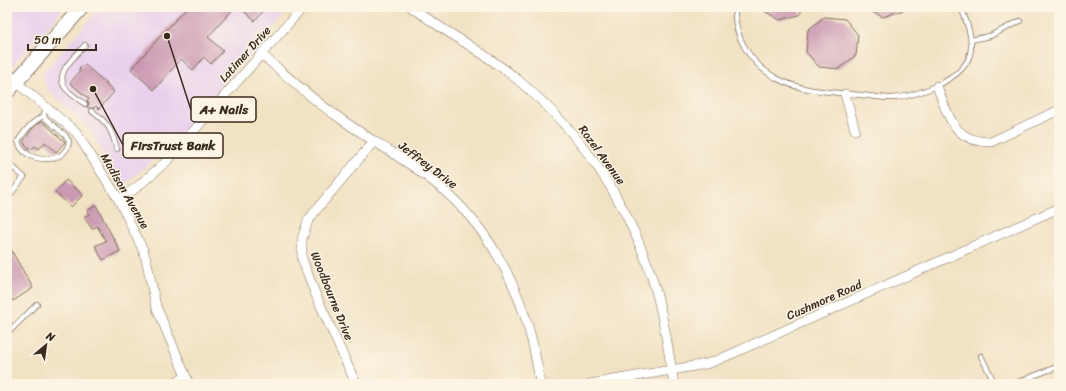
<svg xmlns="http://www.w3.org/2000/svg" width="1066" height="391" viewBox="0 0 1066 391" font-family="Sriracha,sans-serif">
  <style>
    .built { fill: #e9d1ed }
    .building { fill: #cb99b2 }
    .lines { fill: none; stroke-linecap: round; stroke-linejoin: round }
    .service-casing { stroke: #7b6a58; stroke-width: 6 }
    .minor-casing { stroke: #7b6a58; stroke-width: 10 }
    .primary-casing { stroke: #7b6a58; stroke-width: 16 }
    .service { stroke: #fff; stroke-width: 4.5 }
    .minor { stroke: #fff; stroke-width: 9 }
    .primary { stroke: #fff; stroke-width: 14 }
    .labels { text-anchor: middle; stroke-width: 3; stroke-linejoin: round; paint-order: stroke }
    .street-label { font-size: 12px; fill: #3b2a1e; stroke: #fcf5e5 }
    .leader { fill: none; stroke: #3b2a1e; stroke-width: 1.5 }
    .callout-dot { fill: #3b2a1e; stroke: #fcf5e5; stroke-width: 1.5 }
    .callout { fill: #fcf5e5; stroke: #3b2a1e; stroke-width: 1.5 }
    .callout-label { font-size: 13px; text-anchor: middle; font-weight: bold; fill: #3b2a1e }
  </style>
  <rect width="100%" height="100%" fill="#fcf5e5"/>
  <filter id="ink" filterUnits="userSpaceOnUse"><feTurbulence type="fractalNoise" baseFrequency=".025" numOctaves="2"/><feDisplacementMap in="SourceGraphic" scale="8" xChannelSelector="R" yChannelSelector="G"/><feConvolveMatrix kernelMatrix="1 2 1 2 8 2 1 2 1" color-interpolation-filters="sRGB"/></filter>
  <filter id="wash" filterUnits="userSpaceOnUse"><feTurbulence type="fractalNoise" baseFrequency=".012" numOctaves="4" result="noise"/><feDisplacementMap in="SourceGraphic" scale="16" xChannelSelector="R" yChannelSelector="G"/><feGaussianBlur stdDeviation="0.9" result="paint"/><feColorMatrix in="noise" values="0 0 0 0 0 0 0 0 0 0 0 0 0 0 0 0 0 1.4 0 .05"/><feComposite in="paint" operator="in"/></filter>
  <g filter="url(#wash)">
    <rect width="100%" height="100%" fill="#f2e2c4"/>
    <!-- built -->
    <g class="built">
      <polygon points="7,7 65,7 7,72"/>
      <polygon points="101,7 291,7 171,144 126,183 118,182 88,126 49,91 44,81 43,73"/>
    </g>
    <g id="blocks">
      <!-- building -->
      <g class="building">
        <polygon points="187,7 235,7 208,37 223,51 211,64 204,57 193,70 181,59 154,90 131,69"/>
        <polygon points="239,7 267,7 255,21"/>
        <polygon points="757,7 804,7 799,15 780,20"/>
        <polygon points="862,7 909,7 909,8 883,17"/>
        <polygon points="824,17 845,19 858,35 856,55 839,69 819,67 806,52 808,30"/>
        <polygon points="84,64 107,84 106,85 114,92 99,109 96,106 94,108 89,108 87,107 89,104 87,101 89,99 70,83 80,71 78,70"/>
        <polygon points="42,121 65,142 56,152 45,142 39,149 35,146 31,150 23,142 32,129"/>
        <polygon points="66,180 83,195 71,207 55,192"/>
        <polygon points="96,205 120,251 103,260 95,246 106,241 97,226 92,229 84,217 89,214 87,211"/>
        <polygon points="7,243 33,288 13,301 7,291"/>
      </g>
    </g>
  </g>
  <g filter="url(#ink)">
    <use href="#blocks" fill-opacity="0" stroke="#7b6a58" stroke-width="1"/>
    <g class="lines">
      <!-- service casing -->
      <g class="service-casing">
        <g id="service">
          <path d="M735,7C733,37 751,65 778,79C802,92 834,92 861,95C871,96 882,98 892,98C916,96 963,81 970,54C974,39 966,21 961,7"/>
          <polyline points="971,40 990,36 1020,21"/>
          <path d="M85,104C79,100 72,95 67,90C52,74 75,57 85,45"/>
          <path d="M92,111C109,124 111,129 117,149"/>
          <path d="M44,116C32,121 25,131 18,141C23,164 67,166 69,141L65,135L45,118L44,116V113L48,109"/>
          <polyline points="7,162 24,177 9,196 7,194"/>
          <polyline points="7,320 12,329 37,304"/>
          <polyline points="981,356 995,384"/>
          <polyline points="1013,384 1059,366"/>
        </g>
      </g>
      <!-- minor casing -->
      <g class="minor-casing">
        <g id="minor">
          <path d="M411,7C446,33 485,52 518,80C581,132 627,200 652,278C663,312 668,348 674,384"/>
          <path d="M261,54C285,74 308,96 334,114C366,138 403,157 434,182C497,232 530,306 540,384"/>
          <polyline points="16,82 76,132 119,200 143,250 147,263 156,306 189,384"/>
          <path d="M937,86C948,115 953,142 991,142L1059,110"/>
          <polyline points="845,94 855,130"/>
          <polyline points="119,200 137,187 167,161 303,7"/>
          <polyline points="171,384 186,377"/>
          <polyline points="356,384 315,293 302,259 302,239 308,221 316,210 374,141"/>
          <polyline points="590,384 706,364 718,360 1059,208"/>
        </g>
      </g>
      <!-- primary casing -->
      <g class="primary-casing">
        <polyline id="primary" points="7,92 82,7"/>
      </g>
      <!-- service -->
      <use href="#service" class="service"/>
      <!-- minor -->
      <use href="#minor" class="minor"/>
      <!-- primary -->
      <use href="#primary" class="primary"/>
    </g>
  </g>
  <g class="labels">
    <!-- street labels -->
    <g class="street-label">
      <text transform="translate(245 54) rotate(-48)" y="4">Latimer Drive</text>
      <text transform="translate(602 155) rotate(54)" y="4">Rozel Avenue</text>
      <text transform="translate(428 165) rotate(37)" y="4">Jeffrey Drive</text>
      <text transform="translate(125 191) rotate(60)" y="4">Madison Avenue</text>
      <text transform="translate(332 296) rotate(68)" y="4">Woodbourne Drive</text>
      <text transform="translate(824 300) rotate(-24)" y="4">Cushmore Road</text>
    </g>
  </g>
  <!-- callouts -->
  <path class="leader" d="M167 36L191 110M93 89L123 145"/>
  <g class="callout-dot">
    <circle cx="167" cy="36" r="4"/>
    <circle cx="93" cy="89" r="4"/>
  </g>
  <g class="callout">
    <rect x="191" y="97" width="65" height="25" rx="4"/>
    <rect x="123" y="133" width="100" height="25" rx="4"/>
  </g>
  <g class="callout-label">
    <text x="224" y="114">A+ Nails</text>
    <text x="173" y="150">FirsTrust Bank</text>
  </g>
  <!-- margin -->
  <rect width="1066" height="391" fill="none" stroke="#fcf5e5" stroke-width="24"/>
  <!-- north arrow -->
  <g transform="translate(46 345) rotate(29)" stroke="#fcf5e5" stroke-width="3" paint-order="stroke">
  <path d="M0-3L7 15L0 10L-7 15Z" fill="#3b2a1e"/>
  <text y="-6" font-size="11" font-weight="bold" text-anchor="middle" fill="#3b2a1e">N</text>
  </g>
  <!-- scale -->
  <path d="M28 44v6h68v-6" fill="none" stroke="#3b2a1e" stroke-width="2"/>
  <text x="34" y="44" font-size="12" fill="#3b2a1e" stroke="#fcf5e5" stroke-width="3" paint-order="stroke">50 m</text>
</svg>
